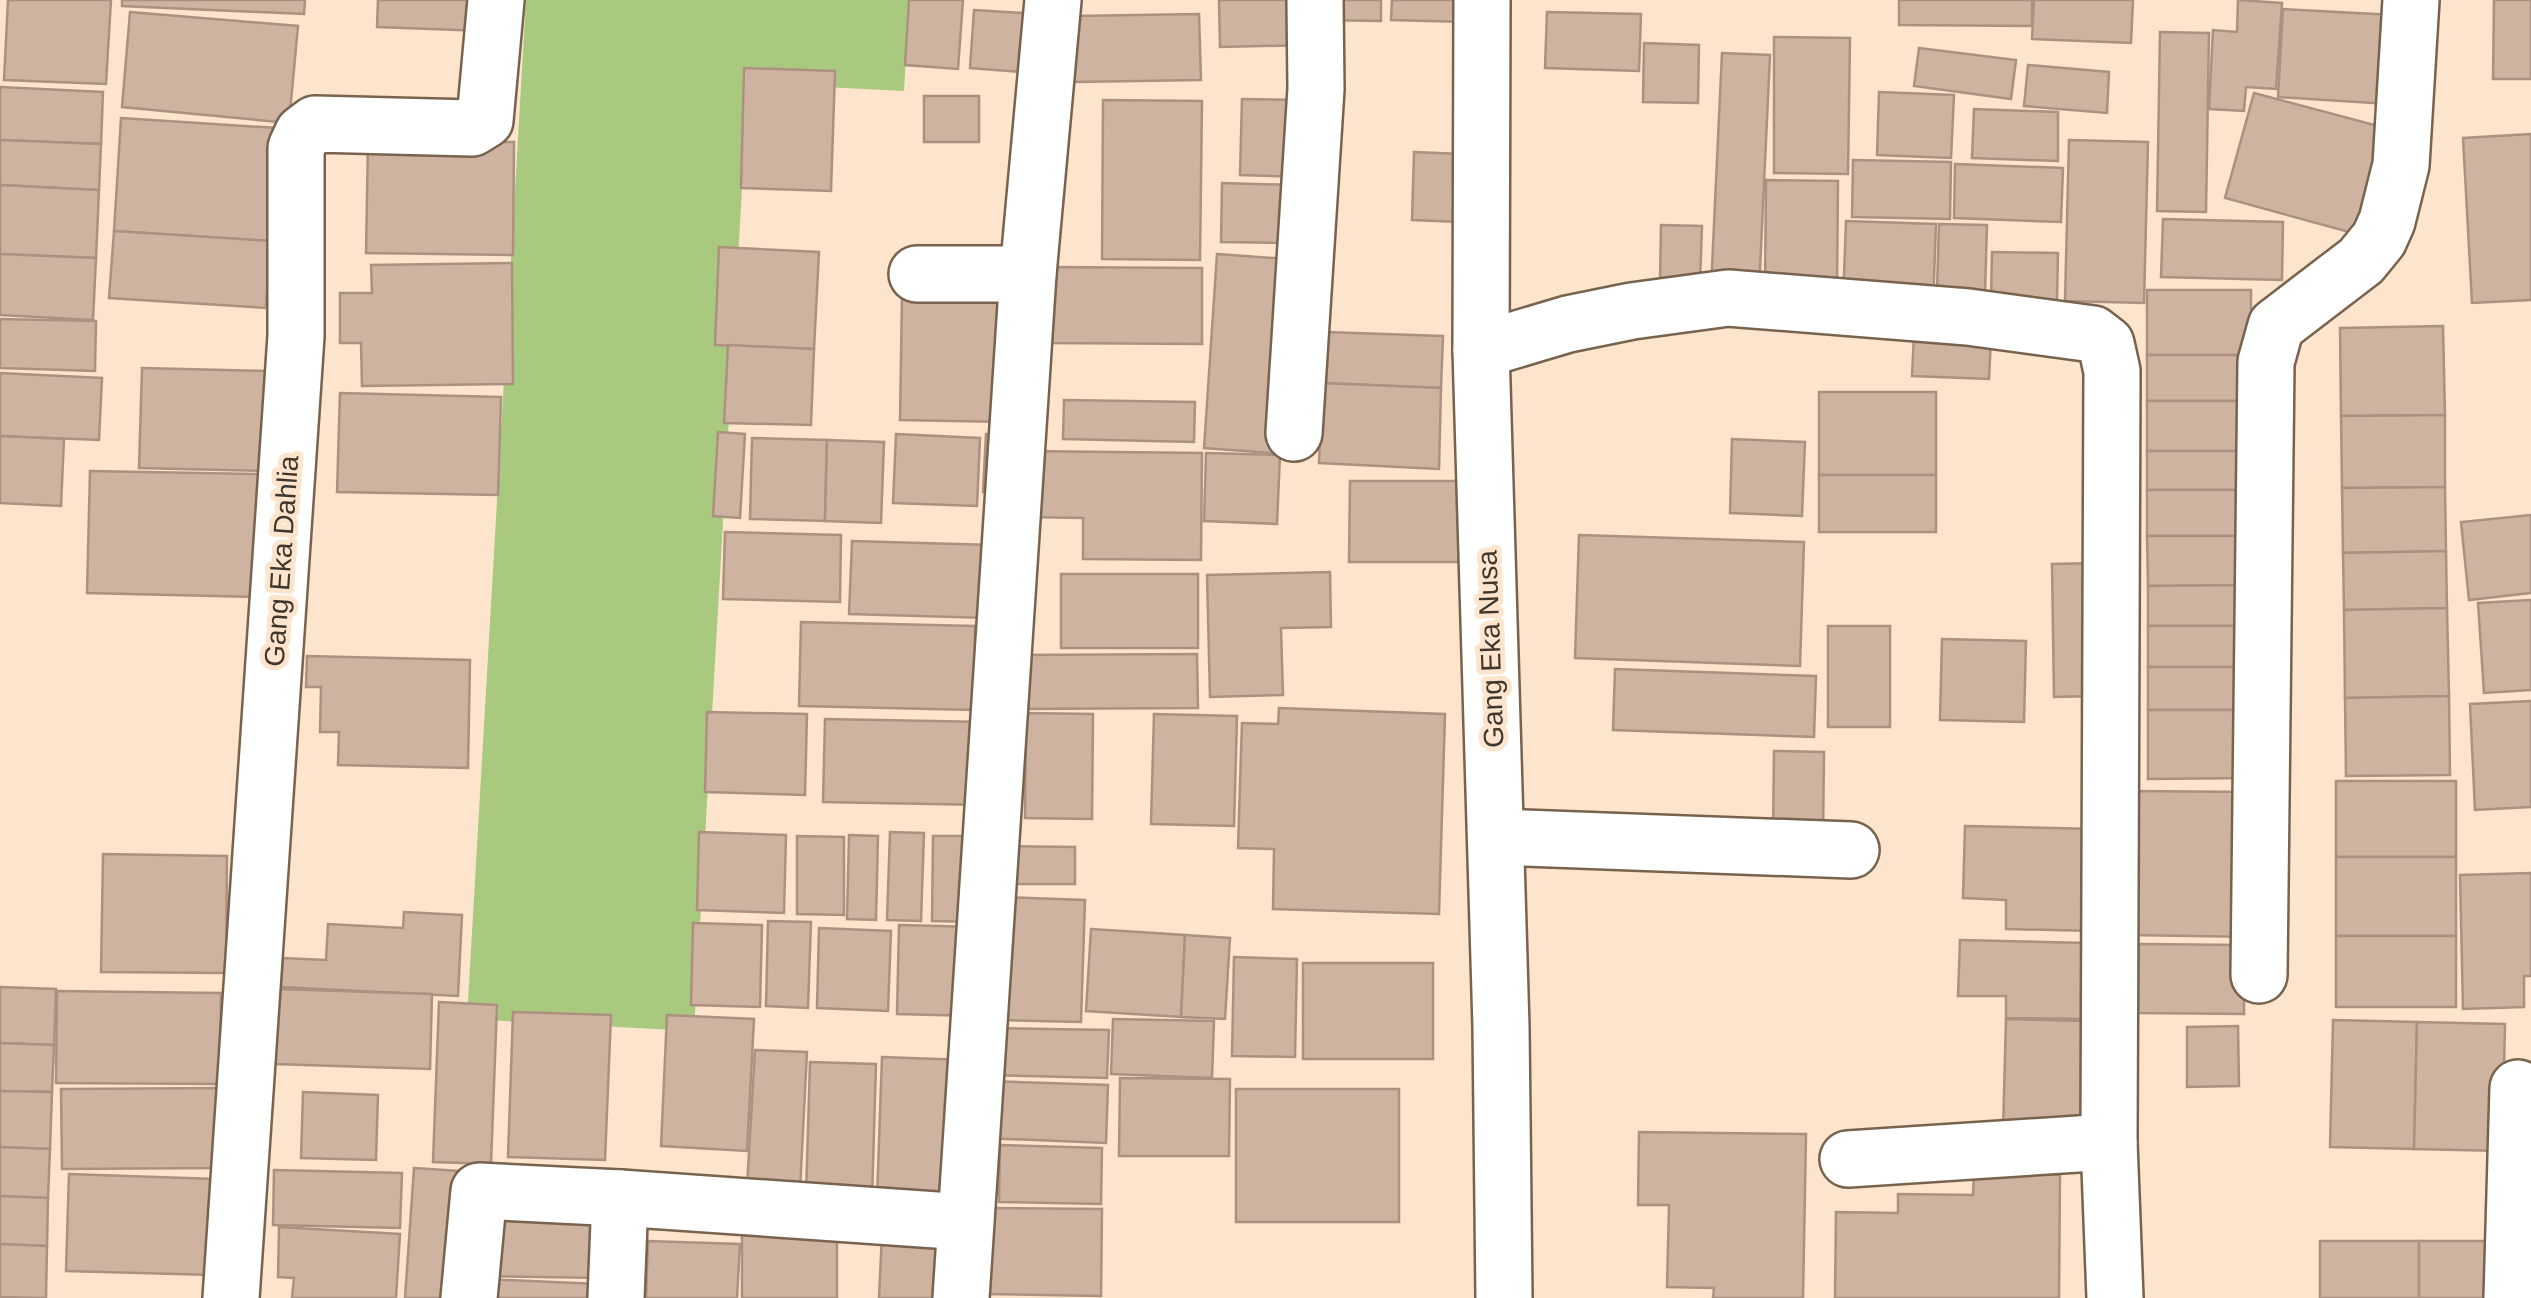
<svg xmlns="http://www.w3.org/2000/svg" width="2531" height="1298" viewBox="0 0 2531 1298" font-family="Helvetica,sans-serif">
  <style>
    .green { fill: #a9c97f }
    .building { fill: #cfb3a1; stroke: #ac9180; stroke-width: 2.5 }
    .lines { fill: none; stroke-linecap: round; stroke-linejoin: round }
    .minor-casing { stroke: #78634e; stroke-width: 60 }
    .minor { stroke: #fff; stroke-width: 55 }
    .labels { text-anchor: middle; stroke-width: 10; stroke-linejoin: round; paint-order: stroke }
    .street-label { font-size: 28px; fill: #3f362d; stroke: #fde4cd }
  </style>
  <rect width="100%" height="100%" fill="#fde4cd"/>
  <!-- green -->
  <polygon class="green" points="526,0 909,0 904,91 748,83 694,1031 467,1019"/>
  <!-- building -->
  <g class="building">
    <polygon points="8,0 111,0 106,84 4,80"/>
    <polygon points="122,0 305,0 304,14 122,6"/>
    <polygon points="378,0 485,0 484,31 377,27"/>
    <polygon points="909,0 963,0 958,69 905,65"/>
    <polygon points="1219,0 1309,0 1310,45 1220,47"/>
    <polygon points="1318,0 1381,0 1381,21 1317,20"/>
    <polygon points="1392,0 1467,0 1466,22 1391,20"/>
    <polygon points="1899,0 2032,0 2032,26 1899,25"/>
    <polygon points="2034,0 2133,0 2131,43 2032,39"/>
    <polygon points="2238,0 2282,3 2276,89 2246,87 2244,111 2209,109 2213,30 2237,32"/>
    <polygon points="2494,0 2531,0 2531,79 2493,79"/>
    <polygon points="2283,9 2393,15 2388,104 2278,97"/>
    <polygon points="974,10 1040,14 1035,73 970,68"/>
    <polygon points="130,12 298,26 289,123 122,107"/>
    <polygon points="1547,12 1641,14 1639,71 1545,68"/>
    <polygon points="1199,14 1201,80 1074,82 1073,16"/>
    <polygon points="2160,32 2209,33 2206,212 2157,211"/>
    <polygon points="1774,37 1850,38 1848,174 1774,173"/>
    <polygon points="1644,43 1699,45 1698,103 1643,102"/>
    <polygon points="1919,48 2016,60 2011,99 1914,86"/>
    <polygon points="1722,53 1770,55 1759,291 1711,289"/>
    <polygon points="2028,65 2109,72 2107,113 2024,106"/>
    <polygon points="744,68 835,71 831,191 741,188"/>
    <polygon points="0,87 103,92 101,144 0,140"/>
    <polygon points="1879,92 1954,95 1951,158 1877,155"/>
    <polygon points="2254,93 2389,129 2360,235 2225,198"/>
    <rect x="924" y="96" width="55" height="46"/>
    <polygon points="1242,99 1304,100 1302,177 1240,175"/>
    <polygon points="1103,100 1202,101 1200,260 1102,259"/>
    <polygon points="1974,109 2058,112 2058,161 1972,158"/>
    <polygon points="121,118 277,128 270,241 114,231"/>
    <polygon points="2531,134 2531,300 2472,303 2463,138"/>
    <polygon points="0,140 101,144 99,190 0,185"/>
    <polygon points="368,140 514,142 513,255 366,253"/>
    <polygon points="2069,140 2148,142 2144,303 2065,301"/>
    <polygon points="1414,152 1461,154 1459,222 1412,220"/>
    <polygon points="1853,160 1951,162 1950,219 1852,217"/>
    <polygon points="1955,164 2063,168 2061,222 1954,218"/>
    <polygon points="1766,180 1838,181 1837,290 1765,288"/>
    <polygon points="1222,183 1293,185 1292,243 1221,242"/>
    <polygon points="0,185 99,190 96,258 0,254"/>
    <polygon points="2163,219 2283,222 2282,280 2161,277"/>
    <polygon points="1846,221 1936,224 1933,306 1843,303"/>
    <polygon points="1939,224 1987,225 1985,292 1937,291"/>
    <polygon points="1661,225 1702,226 1700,282 1660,281"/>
    <polygon points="114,231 270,241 266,308 109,298"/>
    <polygon points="719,247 819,252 814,349 715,345"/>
    <polygon points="1992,252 2058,253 2057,302 1991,301"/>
    <polygon points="0,254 96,258 93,320 0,315"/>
    <polygon points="1217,254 1287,259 1273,453 1204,448"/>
    <polygon points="512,263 513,384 362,386 361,343 340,343 340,293 372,293 371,265"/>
    <polygon points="1046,267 1202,268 1202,344 1045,343"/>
    <rect x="2147" y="290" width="104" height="65"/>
    <polygon points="902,297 1008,299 1006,422 900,420"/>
    <polygon points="0,319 96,321 95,371 0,368"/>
    <polygon points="2443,326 2445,415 2341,416 2340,328"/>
    <polygon points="1325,332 1443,336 1441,388 1322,383"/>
    <polygon points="1914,334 1991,337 1989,379 1912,376"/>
    <polygon points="728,345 814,349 811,425 724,423"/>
    <rect x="2147" y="355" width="104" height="46"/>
    <polygon points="142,368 269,371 266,471 139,468"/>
    <polygon points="0,373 102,378 99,440 0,436"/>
    <polygon points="1322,383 1441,388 1439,469 1319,463"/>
    <rect x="1819" y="392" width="117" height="83"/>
    <polygon points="340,393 501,397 498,495 337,492"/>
    <polygon points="1064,400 1195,402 1194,442 1063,439"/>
    <rect x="2147" y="401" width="104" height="50"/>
    <polygon points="2445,415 2445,487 2342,488 2341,416"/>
    <polygon points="718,432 745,434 740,518 713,516"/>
    <polygon points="896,434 980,438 977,506 893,503"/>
    <polygon points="986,434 1008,435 1005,493 983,492"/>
    <polygon points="0,436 64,439 61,506 0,503"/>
    <polygon points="752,438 827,440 825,521 750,519"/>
    <polygon points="1732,439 1805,442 1802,516 1730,513"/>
    <polygon points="827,440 884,442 881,523 825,521"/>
    <polygon points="1026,451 1202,453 1201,560 1083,559 1083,518 1025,517"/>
    <rect x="2147" y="451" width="104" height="39"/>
    <polygon points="1206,453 1280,455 1277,524 1204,521"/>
    <polygon points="90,471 260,474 257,597 87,593"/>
    <rect x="1819" y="475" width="117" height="57"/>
    <polygon points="1350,481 1465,481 1465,562 1349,562"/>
    <polygon points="2445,487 2446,551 2343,553 2342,488"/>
    <rect x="2147" y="490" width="104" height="46"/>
    <polygon points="2531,515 2531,593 2469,600 2461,522"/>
    <polygon points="725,532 841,535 840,602 723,599"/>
    <polygon points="1579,535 1804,542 1800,666 1575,658"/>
    <polygon points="2147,536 2251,536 2251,585 2148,586"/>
    <polygon points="852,541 991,545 988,618 849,614"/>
    <polygon points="2446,551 2447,608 2344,610 2343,553"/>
    <polygon points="2095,563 2096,696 2054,697 2052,564"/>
    <polygon points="1330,572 1331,627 1281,628 1283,695 1210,697 1207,575"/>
    <rect x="1061" y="574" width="137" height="74"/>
    <polygon points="2251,585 2252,626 2148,626 2148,586"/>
    <polygon points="2531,600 2531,690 2484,693 2478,603"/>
    <polygon points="2447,608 2449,696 2345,698 2344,610"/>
    <polygon points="801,622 975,626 974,710 799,706"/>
    <rect x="1828" y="626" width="62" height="101"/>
    <rect x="2148" y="626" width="104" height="41"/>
    <polygon points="1942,639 2026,641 2024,722 1940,720"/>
    <polygon points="1197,654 1198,708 1007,709 1007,655"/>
    <polygon points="307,656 470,660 468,768 338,765 339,732 320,732 321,687 306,687"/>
    <rect x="2148" y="667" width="104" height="43"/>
    <polygon points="1615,669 1816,676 1814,737 1613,730"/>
    <polygon points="2449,696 2450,775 2346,776 2345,698"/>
    <polygon points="2531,701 2531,807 2475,810 2470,704"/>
    <polygon points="1279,708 1445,714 1439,914 1273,909 1274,849 1238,848 1242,723 1278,724"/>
    <polygon points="2148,710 2252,710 2252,778 2148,779"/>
    <polygon points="707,712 807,714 805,795 705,792"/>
    <polygon points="1026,713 1093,714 1092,819 1025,818"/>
    <polygon points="1154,714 1237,716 1234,826 1151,824"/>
    <polygon points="825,719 986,722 984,805 823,802"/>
    <polygon points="1774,751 1824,752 1823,837 1773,836"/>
    <rect x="2336" y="781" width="120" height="76"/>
    <polygon points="2130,791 2258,792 2256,937 2128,935"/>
    <polygon points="1965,826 2095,829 2093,931 2006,929 2006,900 1963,898"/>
    <polygon points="699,832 786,835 784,913 697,910"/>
    <polygon points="890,832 924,833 921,921 887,920"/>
    <polygon points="849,835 878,836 876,920 847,919"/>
    <polygon points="797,836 844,837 844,915 797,914"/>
    <polygon points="933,836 982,836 981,922 932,921"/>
    <polygon points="1007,846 1075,847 1075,884 1006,884"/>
    <polygon points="103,854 227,856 226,973 101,972"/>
    <rect x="2336" y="857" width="120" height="79"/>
    <polygon points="2531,873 2531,976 2524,976 2524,1007 2463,1009 2460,875"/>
    <polygon points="1001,897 1085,900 1081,1022 998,1020"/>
    <polygon points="404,912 462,915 458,996 281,987 283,958 326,960 328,924 403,928"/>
    <polygon points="768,921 811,922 808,1008 766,1006"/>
    <polygon points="693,923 762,925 760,1007 691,1005"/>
    <polygon points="899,925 976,927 974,1016 897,1014"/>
    <polygon points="819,928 891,931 888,1011 817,1008"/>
    <polygon points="1091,929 1185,935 1181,1017 1086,1011"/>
    <polygon points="1185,935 1230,938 1225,1019 1181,1017"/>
    <rect x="2336" y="936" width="120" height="71"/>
    <polygon points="1960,940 2089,943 2087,1019 2006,1018 2006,996 1958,996"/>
    <polygon points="2139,944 2244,945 2244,1014 2138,1013"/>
    <polygon points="1234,957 1297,959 1295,1057 1232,1056"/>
    <rect x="1303" y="963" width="130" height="96"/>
    <polygon points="0,987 56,989 54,1045 0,1043"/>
    <polygon points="277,989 432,994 430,1069 274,1064"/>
    <polygon points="57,991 221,993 220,1084 56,1083"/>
    <polygon points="439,1002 497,1005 491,1164 433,1162"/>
    <polygon points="513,1012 611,1015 605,1160 508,1157"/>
    <polygon points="667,1015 754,1019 747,1151 661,1146"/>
    <polygon points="1113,1019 1214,1021 1212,1078 1111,1074"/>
    <polygon points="2006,1019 2084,1021 2082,1133 2003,1131"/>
    <polygon points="2333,1020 2417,1022 2414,1149 2330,1147"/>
    <polygon points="2417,1022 2505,1024 2502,1151 2414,1149"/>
    <polygon points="2238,1026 2239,1086 2187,1087 2187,1027"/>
    <polygon points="992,1028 1109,1030 1107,1078 990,1075"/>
    <polygon points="0,1043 54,1045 52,1092 0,1091"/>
    <polygon points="755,1050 807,1052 800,1190 747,1187"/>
    <polygon points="882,1057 965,1060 960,1202 877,1199"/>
    <polygon points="810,1062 876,1064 872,1198 806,1196"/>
    <polygon points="1120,1078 1230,1079 1229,1156 1119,1156"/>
    <polygon points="986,1081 1108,1085 1106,1143 984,1138"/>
    <polygon points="226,1088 226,1168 62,1169 61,1089"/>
    <rect x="1236" y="1089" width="163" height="133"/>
    <polygon points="0,1091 52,1092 50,1149 0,1147"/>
    <polygon points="303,1092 378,1095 376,1160 301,1158"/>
    <polygon points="1639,1132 1806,1134 1803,1298 1713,1298 1714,1288 1667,1287 1669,1205 1638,1205"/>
    <polygon points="1000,1145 1102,1148 1101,1204 999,1202"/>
    <polygon points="0,1147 50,1149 48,1198 0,1196"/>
    <polygon points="414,1168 474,1172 466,1298 405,1298"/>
    <polygon points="274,1170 402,1173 400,1228 273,1225"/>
    <polygon points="1974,1173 2060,1175 2059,1298 1835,1298 1836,1212 1898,1213 1898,1194 1973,1195"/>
    <polygon points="69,1174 215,1179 212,1275 66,1271"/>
    <polygon points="0,1196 48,1198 47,1246 0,1244"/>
    <polygon points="485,1199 605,1201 604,1278 484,1276"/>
    <polygon points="986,1208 1102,1209 1101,1296 985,1294"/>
    <polygon points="279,1227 400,1234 396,1298 292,1298 294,1278 278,1277"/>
    <rect x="742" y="1232" width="95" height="66"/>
    <polygon points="882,1234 956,1237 954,1298 879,1298"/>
    <polygon points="648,1241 740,1244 737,1298 646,1298"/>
    <rect x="2320" y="1241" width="99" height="57"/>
    <rect x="2419" y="1241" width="82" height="57"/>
    <polygon points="0,1244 47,1246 46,1298 0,1297"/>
    <polygon points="482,1279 598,1284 598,1298 481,1298"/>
  </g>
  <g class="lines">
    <!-- minor casing -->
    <g class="minor-casing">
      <g id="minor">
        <polyline points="1482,0 1481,350 1501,1027 1504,1298"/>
        <polyline points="917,274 1028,274"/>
        <polyline points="1481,350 1568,324 1632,311 1728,298 1968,317 2093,334 2106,344 2112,371 2109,1142 2115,1298"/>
        <polyline points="1294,433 1316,89 1315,0"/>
        <polyline points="1496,837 1851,850"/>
        <polyline points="2259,975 2266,362 2276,326 2361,261 2379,239 2387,221 2401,165 2411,0"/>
        <polyline points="1848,1159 2109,1142"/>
        <polyline points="620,1198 965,1222"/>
        <polyline points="231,1298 296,336 296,148 303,133 315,124 472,128 485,120 496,0"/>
        <polyline points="469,1298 479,1191 620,1198 616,1298"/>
        <polyline points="961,1298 1028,274 1053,0"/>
        <polyline points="2512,1298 2518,1088"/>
      </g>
    </g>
    <!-- minor -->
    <use href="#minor" class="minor"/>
  </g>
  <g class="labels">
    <!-- street labels -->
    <g class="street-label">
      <text transform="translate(281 561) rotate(-86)" y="10">Gang Eka Dahlia</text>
      <text transform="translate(1490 649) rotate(-92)" y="10">Gang Eka Nusa</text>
    </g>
  </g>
</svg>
